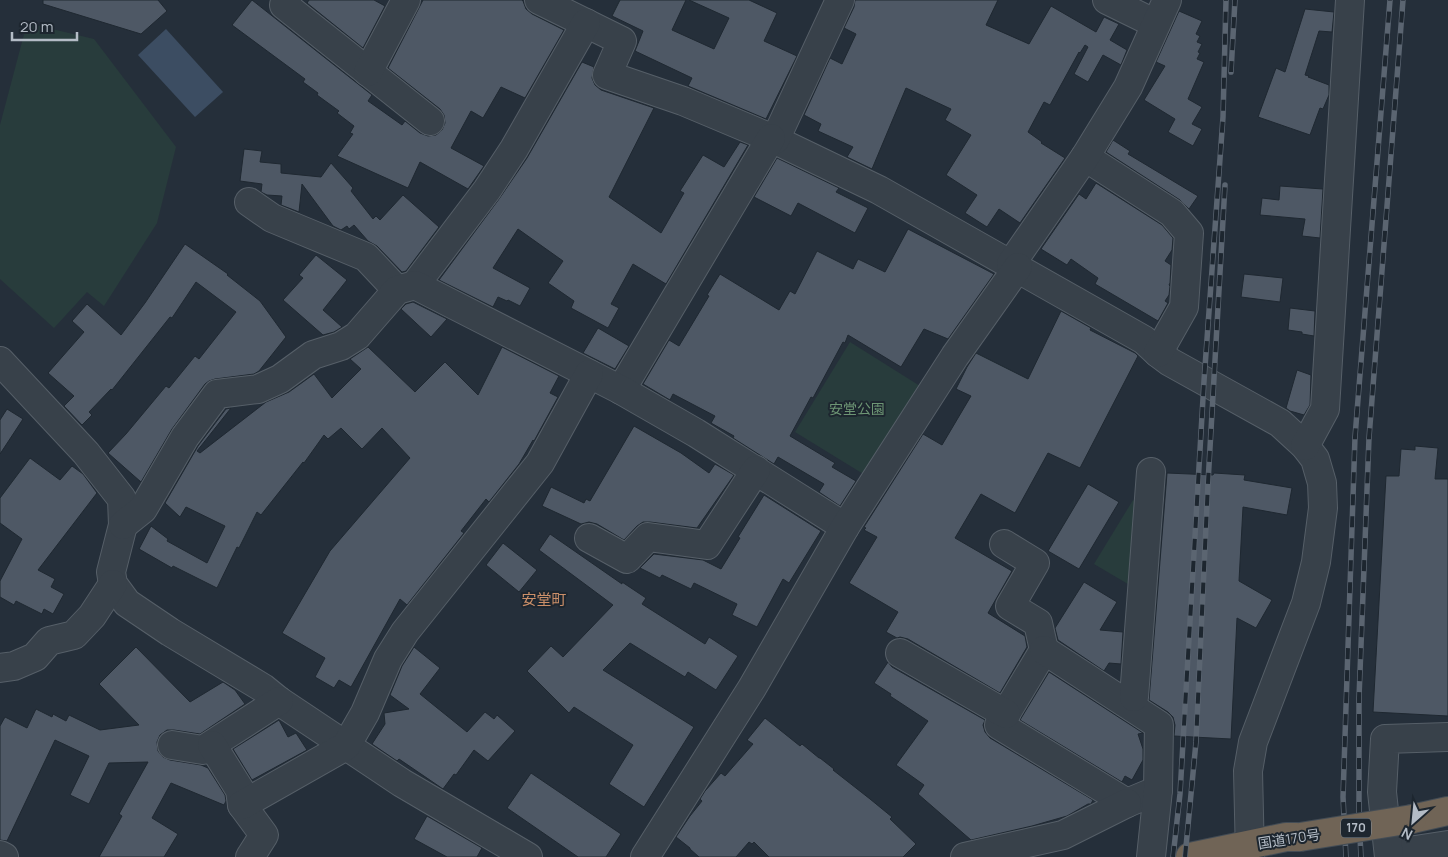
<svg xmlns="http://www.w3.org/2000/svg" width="1448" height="857" viewBox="0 0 1448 857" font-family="Manrope,'Noto Sans JP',sans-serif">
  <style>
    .green { fill: #283c3c }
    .water { fill: #3c4d62 }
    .building { fill: #4e5865; stroke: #1f2831 }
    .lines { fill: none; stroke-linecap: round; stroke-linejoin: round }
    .minor-casing { stroke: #565f68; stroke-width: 30 }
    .highway-casing { stroke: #434c55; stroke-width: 30 }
    .minor { stroke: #38414a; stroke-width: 28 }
    .highway { stroke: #706456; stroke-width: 28 }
    .rail-casing { stroke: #5b6571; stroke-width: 5.5 }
    .rail { stroke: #1d262f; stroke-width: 4; stroke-dasharray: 11; stroke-linecap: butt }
    .highway-bridge-casing { stroke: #434c55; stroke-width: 30; stroke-linecap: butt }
    .highway-bridge { stroke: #706456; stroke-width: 28 }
    .labels { text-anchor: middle; stroke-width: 4; stroke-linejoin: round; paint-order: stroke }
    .shield { fill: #1d262f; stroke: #878f99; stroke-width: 1 }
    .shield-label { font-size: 12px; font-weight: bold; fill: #b4bcc6 }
    .park-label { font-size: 14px; fill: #6d9574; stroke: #1d262f }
    .street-label { font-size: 14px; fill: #b4bcc6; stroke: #1d262f }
    .neighbourhood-label { font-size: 15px; fill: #cb8f69; stroke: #1d262f }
  </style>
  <rect width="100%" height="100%" fill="#252f3a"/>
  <!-- green -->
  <g class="green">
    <polygon points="27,23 94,39 176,147 157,223 104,306 87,292 54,328 0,279 0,125"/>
    <polygon points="850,342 920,386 865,475 795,432"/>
    <polygon points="1133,500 1140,505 1133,587 1094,564"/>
  </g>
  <!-- water -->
  <polygon class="water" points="166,29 223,92 195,117 138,55"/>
  <!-- building -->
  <g class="building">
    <polygon points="43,0 158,0 167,11 141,34 43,4"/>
    <polygon points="252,0 372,95 368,101 402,125 405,121 420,133 428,136 436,135 442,130 445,123 444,115 440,109 388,68 423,0 522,0 523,1 526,9 532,14 564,30 525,98 501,87 483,118 471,111 451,148 484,166 468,189 420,162 408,188 337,156 353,134 350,133 354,126 337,113 339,111 317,95 318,93 303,82 305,79 232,25"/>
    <polygon points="309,0 374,0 385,6 363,48 307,3"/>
    <polygon points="620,0 686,0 672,30 714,49 729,18 689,0 749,0 777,13 764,41 797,56 766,119 688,86 692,78 635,51 643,31 612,16"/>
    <polygon points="855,0 998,0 986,25 1029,44 1051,6 1096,32 1104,17 1119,24 1110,40 1127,50 1121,65 1103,55 1088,82 1074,74 1088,47 1085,45 1080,53 1079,52 1050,105 1044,102 1028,132 1042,142 1041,143 1065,158 1020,223 999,209 987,227 965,213 977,195 946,175 971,135 945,120 951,109 906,88 872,169 847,157 853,147 818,131 821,124 804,115 830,58 842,64 856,34 844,28 854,7"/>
    <polygon points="1305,9 1334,12 1332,32 1319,31 1305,75 1309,76 1308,77 1329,85 1329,95 1323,109 1320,108 1310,135 1258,117 1276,68 1285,72"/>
    <polygon points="1179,11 1202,21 1196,34 1200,36 1197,42 1202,44 1198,52 1200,53 1197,59 1204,62 1188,99 1202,107 1192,124 1202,129 1193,146 1168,132 1175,119 1144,100 1165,66 1156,62"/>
    <polygon points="582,62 594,67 592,78 595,85 601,90 654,108 609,197 661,233 684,193 680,191 703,155 724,167 740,142 748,145 666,284 633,264 611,304 619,308 608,328 571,308 574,301 548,283 563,261 518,229 493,268 530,288 520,306 508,300 507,301 498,297 493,307 439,280 499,199 527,158"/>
    <polygon points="1113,140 1130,151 1128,154 1198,196 1189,209 1180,200 1106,152"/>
    <polygon points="244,149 262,151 260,162 281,164 281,173 321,177 331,163 353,188 351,191 373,219 376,216 380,220 403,195 439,227 406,271 402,272 377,246 368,241 354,225 349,229 347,226 341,230 333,226 302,184 299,212 281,205 282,196 267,195 261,192 262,184 240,181"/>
    <polygon points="777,158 839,188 836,192 868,208 855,233 798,203 791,216 754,197"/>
    <polygon points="1096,183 1162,225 1173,238 1172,250 1165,261 1171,265 1170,283 1169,285 1170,286 1169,295 1165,301 1168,303 1158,321 1095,284 1098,278 1071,259 1067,265 1041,249 1079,194 1086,199"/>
    <polygon points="1280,186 1323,189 1320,238 1302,236 1305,219 1260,215 1262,198 1279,200"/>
    <polygon points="908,229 994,274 948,339 924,329 901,367 848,335 845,343 843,342 813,398 811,397 790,436 835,463 832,467 856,481 840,506 819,492 824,484 778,457 774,464 733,438 734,436 711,423 715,416 673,394 670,400 643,384 669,340 679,346 709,296 707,295 720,274 779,310 790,291 795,294 817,251 853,269 858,259 885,272"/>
    <polygon points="185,244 228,274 227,275 260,301 286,337 259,371 254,374 215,379 209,381 205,384 172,429 141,482 108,453 126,434 166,386 169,388 195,356 199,359 236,312 196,282 172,318 170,317 112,390 111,389 89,412 92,415 82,425 64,406 74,396 48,373 84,332 72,321 87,304 121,335 145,303"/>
    <polygon points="316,255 347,280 323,310 342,327 334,332 323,335 283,300 303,278 299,275"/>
    <polygon points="1244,274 1283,278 1280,302 1241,297"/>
    <polygon points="413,302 447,319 431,337 401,309 406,304"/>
    <polygon points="1290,308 1315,311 1314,336 1302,334 1302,332 1288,330"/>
    <polygon points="1061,311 1091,328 1090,330 1135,353 1138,356 1080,468 1048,453 1015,513 981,494 955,538 1012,571 988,613 1025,636 1027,647 1000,693 908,639 900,637 897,638 886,632 898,612 849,583 877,537 864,530 866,528 864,527 923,434 942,445 971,396 956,389 967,367 976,353 1028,379"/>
    <polygon points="598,328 629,346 615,369 583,353"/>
    <polygon points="368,347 415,392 445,362 478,395 502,347 559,376 550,393 558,397 534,441 533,440 519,464 489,502 486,499 461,531 464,533 407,605 400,599 351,687 339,680 334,688 315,677 325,658 282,633 330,551 410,458 382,428 362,449 341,428 328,439 324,435 304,463 303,462 261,515 257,512 239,548 237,547 217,588 173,566 172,568 139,549 151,526 168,539 167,541 207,563 225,526 186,507 180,517 165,503 198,446 226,409 231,408 197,451 200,453 266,402 289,392 314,374 332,398 361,369 350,359"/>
    <polygon points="1297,370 1311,375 1310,405 1304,415 1290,411 1286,408"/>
    <polygon points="7,409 23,419 0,454 0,420"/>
    <polygon points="634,426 681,453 709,473 715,464 734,475 697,528 650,522 643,522 637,526 624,540 597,524 589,522 581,524 542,506 551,487 584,503 586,499 590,501"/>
    <polygon points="1415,446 1438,448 1435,479 1448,479 1448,716 1373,712 1386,476 1399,476 1401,449 1415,450"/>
    <polygon points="30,458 60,480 72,466 83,474 97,493 38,570 55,579 51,587 64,594 53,614 44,609 42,614 16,601 14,605 0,597 0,581 22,539 0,523 0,498"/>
    <polygon points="1167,473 1213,475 1214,473 1245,475 1244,480 1292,488 1287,515 1243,507 1239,581 1272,600 1256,628 1237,618 1231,739 1174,736 1175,725 1173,717 1168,712 1149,700"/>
    <polygon points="1088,484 1119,502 1079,569 1048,551"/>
    <polygon points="764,495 821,531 789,583 783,579 757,627 732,615 737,604 694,583 691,589 662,575 660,578 640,568 654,554 703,560 721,569 740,538 738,537"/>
    <polygon points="550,534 622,584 622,582 646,598 642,604 705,644 709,637 738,656 716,690 688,672 685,677 630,643 603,670 694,727 644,807 609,784 633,745 574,707 569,713 527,671 551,646 563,657 613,605 539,550"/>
    <polygon points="503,543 537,570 519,592 486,565"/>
    <polygon points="1084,582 1117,602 1100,630 1123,632 1121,664 1109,663 1104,671 1058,640 1055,628"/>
    <polygon points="136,647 190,702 223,682 235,690 245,704 200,734 174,730 167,730 160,735 157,742 158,751 163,757 170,760 201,765 208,768 225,795 226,801 224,805 171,783 152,818 178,834 164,857 99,857 122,816 119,814 148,762 109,763 89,804 70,795 89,756 55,740 7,841 0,840 0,726 5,717 27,728 36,709 52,717 53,714 66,721 69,715 100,730 139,725 99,684"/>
    <polygon points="414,647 440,668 420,694 436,707 467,732 485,712 494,719 497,715 515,731 488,761 474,750 456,775 454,774 443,789 399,759 397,761 372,744 385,724 384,713 409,709 390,695 402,666"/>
    <polygon points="888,662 892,667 985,720 983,725 985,732 990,738 1093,800 1091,804 1088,804 1067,816 1032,826 971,840 918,794 924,785 896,765 928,721 890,696 891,694 874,683"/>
    <polygon points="1049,672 1143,733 1138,734 1143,749 1143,760 1132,780 1125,776 1122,782 1020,720"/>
    <polygon points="765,718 800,746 802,744 819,758 820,758 834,769 833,770 870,799 892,817 890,819 916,844 903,857 769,857 754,842 752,844 749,842 736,857 699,857 690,849 690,848 676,837 690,816 702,801 700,799 705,791 721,773 725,776 753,744 747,740"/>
    <polygon points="279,720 288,737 296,733 307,750 252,780 233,749"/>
    <polygon points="531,773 621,834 606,857 578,857 507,808"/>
    <polygon points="427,816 482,848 477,857 447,857 414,839"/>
  </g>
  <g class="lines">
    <!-- minor casing -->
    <g class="minor-casing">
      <g id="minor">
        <polyline points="287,0 284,5 430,121"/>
        <polyline points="539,0 622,41 607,75 683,101 771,138 879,190 1144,340 1158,353 1170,362 1280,423 1305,446 1315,459 1322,483 1323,508 1316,562 1306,603 1253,742 1248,771 1250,857"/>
        <polyline points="1107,0 1156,24"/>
        <polyline points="368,72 406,0"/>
        <polyline points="775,140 840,0"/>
        <polyline points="1085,157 1172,213 1189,233 1184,307 1158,353"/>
        <polyline points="249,202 272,218 366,257 397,290"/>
        <polyline points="1011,264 1085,157 1128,87 1167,0"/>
        <polyline points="415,285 487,190 514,149 586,23"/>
        <polyline points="0,361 86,453 122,499 123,525 111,572 113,584 127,603 170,632 263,688 279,701 402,783 528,857"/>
        <polyline points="621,390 771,138"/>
        <polyline points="1305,446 1325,409 1350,0"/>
        <polyline points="123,525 143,509 185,437 217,394 258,389 280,379 313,355 341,346 357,336 397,290 415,285 621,390 696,433 845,527"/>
        <polyline points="589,538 627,559 648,537 707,545 756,470"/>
        <polyline points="1004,544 1035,563 1010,606 1038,623 1044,650 999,725 1127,803 1158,790"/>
        <polyline points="1044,650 1159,725 1158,790 1151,857"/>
        <polyline points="900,653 1006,714"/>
        <polyline points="0,668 14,666 35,657 49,641 74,635 92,616 113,584"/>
        <polyline points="1134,697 1151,472"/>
        <polyline points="172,745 203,750 279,701"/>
        <polyline points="212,745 240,790 242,805 264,835 250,857"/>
        <polyline points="242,805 346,746 365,713 388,659 405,632 540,463 589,374"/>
        <polyline points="1389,854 1448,845"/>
        <polyline points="0,855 4,857"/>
        <polyline points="645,857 752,688 845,527 955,356 1018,267"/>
        <polyline points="965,857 1063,835 1127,803"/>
        <polyline points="1389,857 1382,792 1385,739 1448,737"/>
      </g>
    </g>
    <!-- highway casing -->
    <g class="highway-casing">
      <g id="highway">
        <polyline points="1412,819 1448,811"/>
        <polyline points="1190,857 1286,837 1300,837"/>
      </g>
    </g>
    <!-- minor -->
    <use href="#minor" class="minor"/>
    <!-- highway -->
    <use href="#highway" class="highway"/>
    <!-- rail casing -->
    <g class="rail-casing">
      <g id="rail">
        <polyline points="1231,72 1235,0"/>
        <polyline points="1173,857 1180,794 1204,381 1223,117 1226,0"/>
        <polyline points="1185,857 1196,742 1208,483 1225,185"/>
        <polyline points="1346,857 1343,797 1355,437 1390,0"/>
        <polyline points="1361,857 1359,817 1359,698 1369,438 1403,0"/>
      </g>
    </g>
    <!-- rail -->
    <use href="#rail" class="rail"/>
    <!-- highway-bridge casing -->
    <g class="highway-bridge-casing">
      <polyline id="highway-bridge" points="1300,837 1412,819"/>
    </g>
    <!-- highway-bridge -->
    <use href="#highway-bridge" class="highway-bridge"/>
  </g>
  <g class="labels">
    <!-- shield labels -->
    <rect class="shield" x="1341" y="818.5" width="30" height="19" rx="4"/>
    <g class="shield-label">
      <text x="1356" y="832">170</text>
    </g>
    <!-- park labels -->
    <g class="park-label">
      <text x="857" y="414">安堂公園</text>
    </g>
    <!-- street labels -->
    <g class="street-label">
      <text transform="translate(1289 839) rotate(-9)" y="5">国道170号</text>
    </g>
    <!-- neighbourhood labels -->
    <g class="neighbourhood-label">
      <text x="544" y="605">安堂町</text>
    </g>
  </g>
  <!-- north arrow -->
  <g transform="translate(1413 822) rotate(207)" stroke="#1d262f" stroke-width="4" paint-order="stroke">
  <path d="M0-4L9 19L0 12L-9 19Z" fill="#b4bcc6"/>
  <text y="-8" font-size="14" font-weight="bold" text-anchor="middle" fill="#b4bcc6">N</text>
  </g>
  <!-- scale -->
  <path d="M12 32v8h65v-8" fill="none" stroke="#b4bcc6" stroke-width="2.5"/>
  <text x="20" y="32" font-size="15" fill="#b4bcc6" stroke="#1d262f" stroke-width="4" paint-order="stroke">20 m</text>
</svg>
